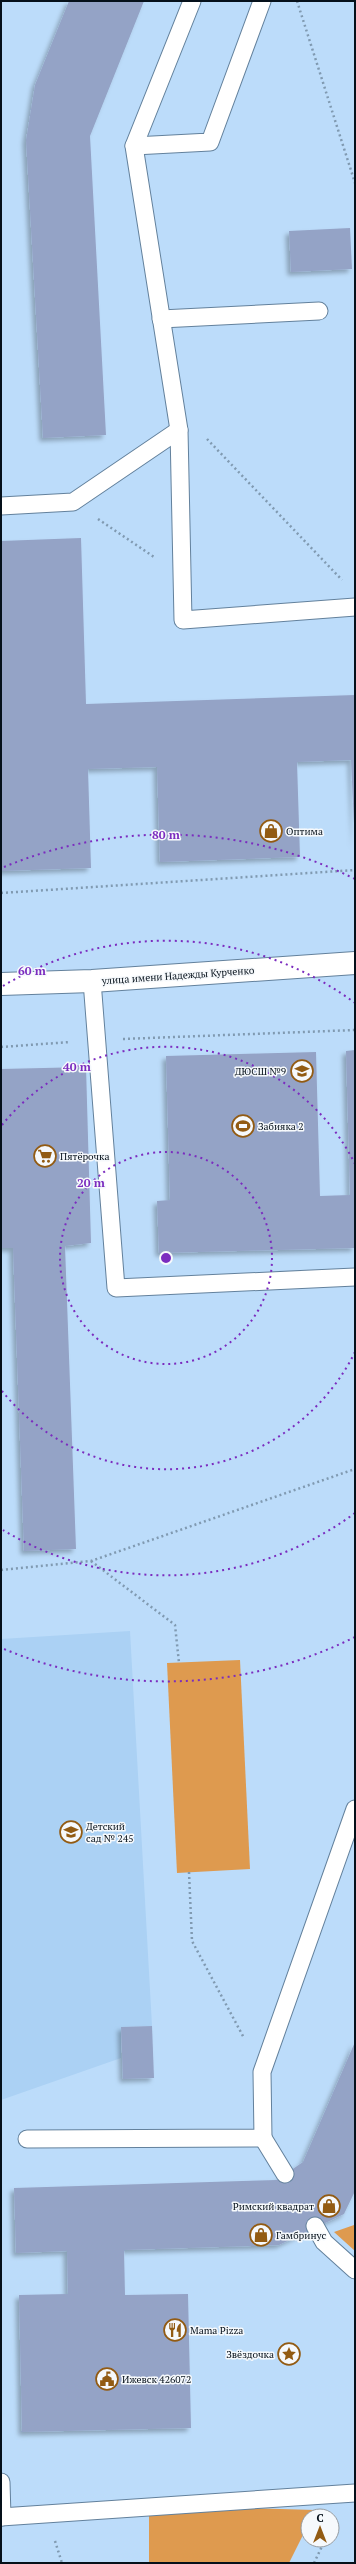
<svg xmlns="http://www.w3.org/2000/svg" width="356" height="2564" viewBox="0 0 356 2564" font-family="'PT Serif',serif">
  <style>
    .built { fill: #abd1f4 }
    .green { fill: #de9a4f }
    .building { fill: #94a3c6; filter: url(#shadow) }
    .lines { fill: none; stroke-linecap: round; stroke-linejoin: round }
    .service-casing { stroke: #63819c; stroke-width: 19 }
    .minor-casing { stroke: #63819c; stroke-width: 24 }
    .path { stroke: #809ab1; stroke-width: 2.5; stroke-dasharray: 2 3; stroke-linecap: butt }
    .service { stroke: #fff; stroke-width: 17 }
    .minor { stroke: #fff; stroke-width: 22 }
    .ring { fill: none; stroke: #7b2cbf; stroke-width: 2; stroke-dasharray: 2 4 }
    .labels { text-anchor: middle; stroke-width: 3; stroke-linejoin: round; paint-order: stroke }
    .poi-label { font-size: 10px; fill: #05101a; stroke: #f6f9fc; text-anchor: start }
    .street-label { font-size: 10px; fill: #05101a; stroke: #f6f9fc }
    .centre { fill: #7b2cbf; stroke: #f6f9fc; stroke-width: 2 }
    .ring-label { font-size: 12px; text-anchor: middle; font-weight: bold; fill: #7b2cbf; stroke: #f6f9fc; stroke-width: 3; stroke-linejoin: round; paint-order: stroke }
  </style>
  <defs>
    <filter id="shadow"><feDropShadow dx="-3.5" dy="3.5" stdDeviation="2" flood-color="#0004"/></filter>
  </defs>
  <rect width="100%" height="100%" fill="#bcdcfa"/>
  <!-- built -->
  <polygon class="built" points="130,1631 152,2026 121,2027 121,2058 1,2100 1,1639"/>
  <!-- green -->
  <g class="green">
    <polygon points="240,1660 250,1869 177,1873 167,1663"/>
    <polygon points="355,2222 355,2251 334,2232 354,2225"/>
    <polygon points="149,2505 315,2510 312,2516 308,2516 308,2525 289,2563 149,2563"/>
  </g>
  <!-- building -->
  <g class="building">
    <polygon points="69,1 144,1 90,136 106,435 43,438 26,140 35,85"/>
    <polygon points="350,228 352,269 291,272 289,231"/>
    <polygon points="81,538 86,704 355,695 355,846 351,760 297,762 300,857 160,862 157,767 88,769 91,868 1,871 1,541"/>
    <polygon points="355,1050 355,1248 159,1253 157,1201 170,1200 166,1056 316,1052 320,1196 350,1195 346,1051"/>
    <polygon points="86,1067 91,1243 65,1246 76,1549 24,1551 13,1248 1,1248 1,1069"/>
    <polygon points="152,2026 154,2078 123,2079 121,2027"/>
    <polygon points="355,2042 355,2191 344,2214 279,2245 124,2250 125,2295 188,2294 191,2428 22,2432 19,2295 68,2294 67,2251 16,2253 14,2188 277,2180 303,2162"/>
  </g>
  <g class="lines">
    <!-- service casing -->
    <g class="service-casing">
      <g id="service">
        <polyline points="192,1 134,146 179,430 183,620 355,607"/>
        <polyline points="134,146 210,142 262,1"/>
        <polyline points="161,319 319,311"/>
        <polyline points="1,506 73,502 179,430"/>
        <polyline points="92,981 116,1288 355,1277"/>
        <polyline points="263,2138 285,2174"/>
        <polyline points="27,2139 263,2138 262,2072 355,1809"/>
        <polyline points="315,2226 324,2242 355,2270"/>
        <polyline points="1,2482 2,2517"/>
        <polyline points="1,2517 355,2493"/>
      </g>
    </g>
    <!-- minor casing -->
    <g class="minor-casing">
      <polyline id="minor" points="1,984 92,981 355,963"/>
    </g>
    <!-- path -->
    <g class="path">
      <polyline points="297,1 355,183"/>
      <polyline points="207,439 342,580"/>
      <polyline points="98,519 154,557"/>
      <polyline points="1,893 355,870"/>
      <polyline points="123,1039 355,1030"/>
      <polyline points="1,1047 70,1042"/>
      <polyline points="91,1561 175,1625 179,1663"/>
      <polyline points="1,1570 91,1561 355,1469"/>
      <polyline points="189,1872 192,1941 244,2038"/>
      <polyline points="55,2541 62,2563"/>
      <polyline points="314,2563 325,2540"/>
    </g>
    <!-- service -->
    <use href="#service" class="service"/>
    <!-- minor -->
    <use href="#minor" class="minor"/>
  </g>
  <!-- distance rings -->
  <g class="ring">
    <circle cx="166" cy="1258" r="106"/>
    <path d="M355 1352A211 211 0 0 1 2 1391M2 1125A211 211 0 0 1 355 1164"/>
    <path d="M355 1513A317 317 0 0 1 3 1530M3 986A317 317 0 0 1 355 1003"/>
    <path d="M355 1637A423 423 0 0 1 4 1649M4 867A423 423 0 0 1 355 879"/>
  </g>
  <!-- icons -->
  <defs>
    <g id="shop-ring" transform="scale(1.15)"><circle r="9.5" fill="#f6f9fc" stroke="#925b13" stroke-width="1.5"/><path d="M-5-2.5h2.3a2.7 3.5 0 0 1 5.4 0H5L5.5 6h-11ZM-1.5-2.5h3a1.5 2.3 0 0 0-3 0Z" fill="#925b13"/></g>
    <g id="school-ring" transform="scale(1.15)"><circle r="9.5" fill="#f6f9fc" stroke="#925b13" stroke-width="1.5"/><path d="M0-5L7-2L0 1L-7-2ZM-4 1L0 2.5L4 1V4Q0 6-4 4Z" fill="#925b13"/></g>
    <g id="stadium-ring" transform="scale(1.15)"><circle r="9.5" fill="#f6f9fc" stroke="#925b13" stroke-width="1.5"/><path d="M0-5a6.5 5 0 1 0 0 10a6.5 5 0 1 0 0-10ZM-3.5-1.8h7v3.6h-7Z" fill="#925b13"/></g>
    <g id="supermarket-ring" transform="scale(1.15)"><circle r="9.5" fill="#f6f9fc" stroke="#925b13" stroke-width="1.5"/><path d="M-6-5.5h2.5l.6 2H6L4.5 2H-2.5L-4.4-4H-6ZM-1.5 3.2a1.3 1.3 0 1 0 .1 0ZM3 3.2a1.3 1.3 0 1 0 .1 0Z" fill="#925b13"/></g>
    <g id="restaurant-ring" transform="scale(1.15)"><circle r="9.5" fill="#f6f9fc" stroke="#925b13" stroke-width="1.5"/><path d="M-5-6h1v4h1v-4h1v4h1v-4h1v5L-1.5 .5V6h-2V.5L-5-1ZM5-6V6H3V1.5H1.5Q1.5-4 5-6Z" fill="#925b13"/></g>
    <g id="sight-ring" transform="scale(1.15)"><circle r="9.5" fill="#f6f9fc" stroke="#925b13" stroke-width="1.5"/><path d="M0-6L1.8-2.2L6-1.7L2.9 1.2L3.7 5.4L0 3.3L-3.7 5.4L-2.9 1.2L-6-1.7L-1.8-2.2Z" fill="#925b13"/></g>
    <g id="civic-ring" transform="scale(1.15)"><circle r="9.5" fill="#f6f9fc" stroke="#925b13" stroke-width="1.5"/><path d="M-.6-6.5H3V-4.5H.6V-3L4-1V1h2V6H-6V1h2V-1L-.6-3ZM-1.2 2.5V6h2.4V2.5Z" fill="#925b13"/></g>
  </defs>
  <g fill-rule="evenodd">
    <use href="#shop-ring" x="271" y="831"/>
    <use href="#school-ring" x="302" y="1071"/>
    <use href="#stadium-ring" x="243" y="1126"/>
    <use href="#supermarket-ring" x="45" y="1156"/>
    <use href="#school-ring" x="71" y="1832"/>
    <use href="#shop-ring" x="329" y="2206"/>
    <use href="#shop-ring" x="261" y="2235"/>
    <use href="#restaurant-ring" x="175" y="2330"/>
    <use href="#sight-ring" x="289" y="2354"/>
    <use href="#civic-ring" x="107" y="2379"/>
  </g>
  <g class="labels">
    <!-- poi labels -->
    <g class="poi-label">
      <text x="286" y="835">Оптима</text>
      <text x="286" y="1075" text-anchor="end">ДЮСШ №9</text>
      <text x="258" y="1130">Забияка 2</text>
      <text x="60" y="1160">Пятёрочка</text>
      <text x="86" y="1830">Детский<tspan x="86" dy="12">сад № 245</tspan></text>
      <text x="314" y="2210" text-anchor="end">Римский квадрат</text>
      <text x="276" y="2239">Гамбринус</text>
      <text x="190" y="2334">Mama Pizza</text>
      <text x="274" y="2358" text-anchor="end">Звёздочка</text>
      <text x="122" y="2383">Ижевск 426072</text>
    </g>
    <!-- street labels -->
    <g class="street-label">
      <text transform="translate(178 975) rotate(-4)" y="4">улица имени Надежды Курченко</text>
    </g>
  </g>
  <circle cx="166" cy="1258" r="6" class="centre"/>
  <g class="ring-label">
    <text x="166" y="839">80 m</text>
    <text x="32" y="975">60 m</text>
    <text x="77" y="1071">40 m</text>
    <text x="91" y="1187">20 m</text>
  </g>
  <!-- border -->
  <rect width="356" height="2564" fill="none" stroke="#05101a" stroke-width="4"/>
  <!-- north arrow -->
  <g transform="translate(320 2528)"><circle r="19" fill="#f6f9fc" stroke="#969ca2"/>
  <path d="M0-3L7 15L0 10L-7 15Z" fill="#925b13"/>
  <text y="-6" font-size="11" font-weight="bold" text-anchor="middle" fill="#05101a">С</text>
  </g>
</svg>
